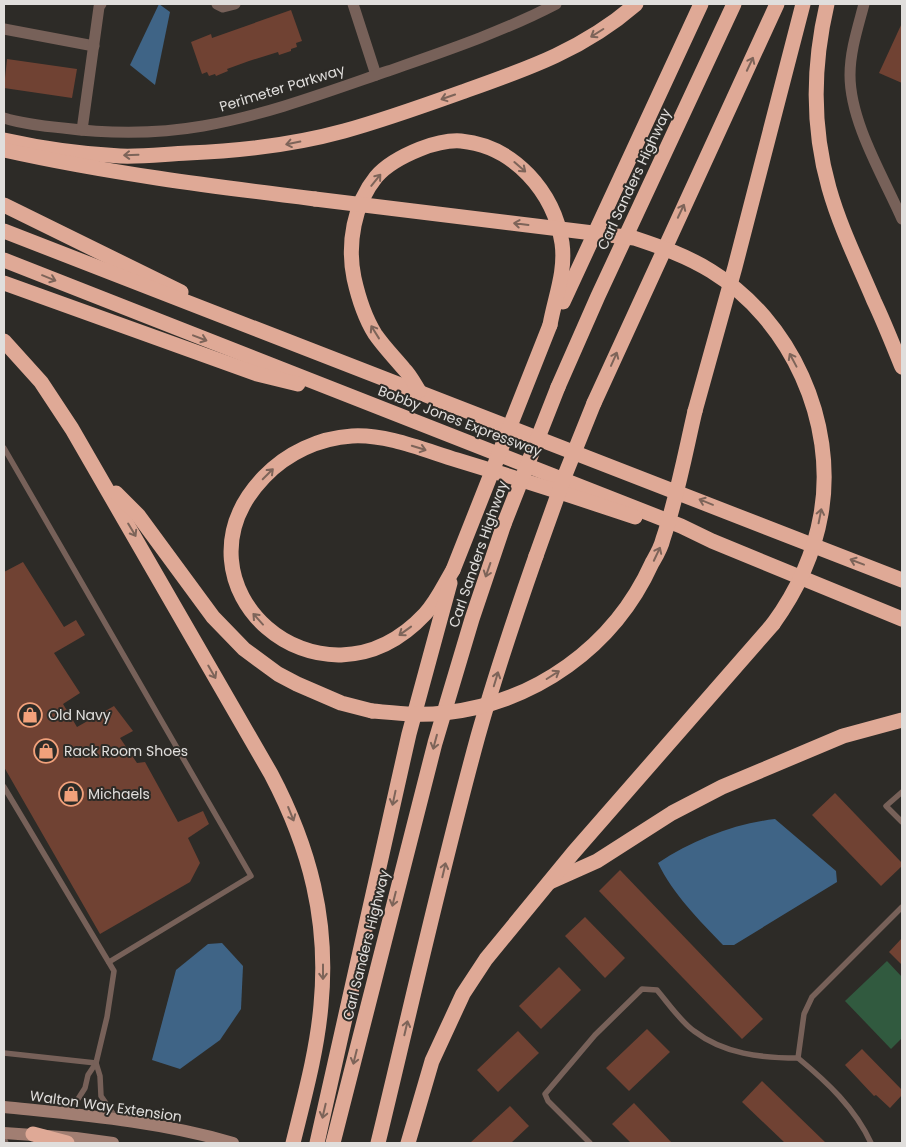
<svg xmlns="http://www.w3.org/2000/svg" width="906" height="1147" viewBox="0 0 906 1147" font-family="Poppins,sans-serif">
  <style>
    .green { fill: #315a3f }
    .water { fill: #3f6486 }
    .building { fill: #704233 }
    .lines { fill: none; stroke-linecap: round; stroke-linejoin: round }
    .lane { stroke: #776159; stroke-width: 5.5 }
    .street { stroke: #776159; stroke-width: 11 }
    .secondary { stroke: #a17e72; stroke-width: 12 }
    .highway { stroke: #dfa996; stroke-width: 15 }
    .highway-bridge { stroke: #dfa996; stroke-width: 15 }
    .oneway { stroke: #7d6459 }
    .labels { text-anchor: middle; stroke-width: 4; stroke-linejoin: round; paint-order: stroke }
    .street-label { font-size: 14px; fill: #e0dedc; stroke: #2d2b27 }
    .poi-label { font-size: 14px; fill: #e0dedc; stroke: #2d2b27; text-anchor: start }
  </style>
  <rect width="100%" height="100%" fill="#2d2b27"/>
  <!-- green -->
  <polygon class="green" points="887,961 902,977 902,1038 891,1049 845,1001"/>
  <!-- water -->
  <g class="water">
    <polygon points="159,4 170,12 155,85 130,65"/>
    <path d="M775,819L836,871L837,882L734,945H723C699,920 673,894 658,863C693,840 733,824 775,819Z"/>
    <polygon points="222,943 243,966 241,1009 220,1040 180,1069 152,1060 176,970 208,944"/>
  </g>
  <!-- building -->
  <g class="building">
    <polygon points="291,10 302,41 296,43 297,47 291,49 291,51 279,55 278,52 249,61 227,69 228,71 216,76 215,74 209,76 207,72 202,74 191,42 211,34 212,38"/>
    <polygon points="902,23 902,83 879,73"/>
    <polygon points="7,59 77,69 72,98 4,88"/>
    <polygon points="23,562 64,627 76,620 85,635 54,653 80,693 63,704 77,727 114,706 133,731 120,738 137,763 145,762 178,822 203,811 209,824 188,838 200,863 190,882 100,934 4,767 4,572"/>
    <polygon points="835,793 902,863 902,866 881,886 812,815"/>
    <polygon points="620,870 763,1019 742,1039 599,891"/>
    <polygon points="585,917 625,958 605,978 565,936"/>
    <polygon points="902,938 902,965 889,952"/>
    <polygon points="559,967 581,990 541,1029 519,1006"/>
    <polygon points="647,1029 670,1052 629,1091 606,1068"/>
    <polygon points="518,1031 539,1053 498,1092 477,1070"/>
    <polygon points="862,1049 902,1090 902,1095 890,1108 876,1095 874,1096 845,1065"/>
    <polygon points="762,1081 826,1143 785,1143 742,1102"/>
    <polygon points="634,1103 672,1143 631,1143 612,1124"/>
    <polygon points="510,1106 529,1126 511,1143 470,1143"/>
  </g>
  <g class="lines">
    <!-- lane -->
    <g class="lane">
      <polyline points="4,448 251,876 109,962"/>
      <polyline points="4,787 114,971 107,1017 96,1063 88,1075 85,1088 78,1099 60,1111"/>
      <polyline points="902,792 886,806 902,822"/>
      <polyline points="4,1053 96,1063"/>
      <polyline points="96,1063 100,1076 101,1096 116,1118"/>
      <polyline points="4,1138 6,1143"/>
      <path d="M590,1143L548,1101L545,1094L595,1035L642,989L657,990C668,1003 681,1022 694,1031C724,1054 761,1058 798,1058"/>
      <path d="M871,1143C855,1108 827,1082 798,1058L804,1014L812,997L902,907"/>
    </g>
    <!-- street -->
    <g class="street">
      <polyline points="217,4 223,7 235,4"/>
      <polyline points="353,4 376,75"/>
      <path d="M864,4C858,27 850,51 850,75C850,122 883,176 902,219"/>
      <polyline points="4,29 94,46"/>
      <path d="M4,118C23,124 43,126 63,128C110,134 157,134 203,126C266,115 327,92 388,71C445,51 502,32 556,4"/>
      <polyline points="82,130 99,7 101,4"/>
    </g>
    <!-- secondary -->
    <g class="secondary">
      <path d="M4,1107C81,1115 158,1121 233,1143"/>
      <polyline points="4,1133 76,1138 113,1143"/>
    </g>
    <!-- highway -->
    <g class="highway">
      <path d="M827,4C813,64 812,128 829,188C840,227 858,263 874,301C884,322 893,345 902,367"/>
      <path d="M4,140C40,148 83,154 120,156C142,157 165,154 188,153C240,151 293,145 344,131C384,120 423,106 462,92C527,69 583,50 636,4"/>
      <path d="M4,150C107,173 210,186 315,199"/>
      <polyline points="4,205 181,292"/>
      <polyline points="4,231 902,580"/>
      <polyline points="4,260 681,526 712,541 902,619"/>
      <polyline points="4,283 257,374 298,384"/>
      <polyline points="563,302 701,4"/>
      <path d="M4,341L41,382L72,429L271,774C310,848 329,921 321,1005C317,1052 304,1098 293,1143"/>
      <polyline points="558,387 598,296 734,4"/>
      <path d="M419,391C414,383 410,375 404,369C394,357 384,347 375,334C365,318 358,296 354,278C347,244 354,204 376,177C387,164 405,155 420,149C433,144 447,140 461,141C514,146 554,192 562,243C566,272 555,297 550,325"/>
      <polyline points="594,403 777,4"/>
      <polyline points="695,411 735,267 803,4"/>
      <polyline points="116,493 138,515 213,617 244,649 278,674 297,684 341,703 372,711"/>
      <path d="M453,570C444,585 437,601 425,614C320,726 162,584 264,477C287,453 319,438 352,436C387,434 424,450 457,460C516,478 576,497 635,517"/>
      <polyline points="550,882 597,861 672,813 722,787 843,736 902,720"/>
      <polyline points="33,1134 67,1143"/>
      <polyline points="317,1143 409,734 450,583"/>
      <polyline points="333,1143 435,743 472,619 504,524"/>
      <path d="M378,1143C411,1007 441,871 478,736C495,676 515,616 536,556"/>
      <polyline points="408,1143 432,1061 463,994 486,959 573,853 773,624"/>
    </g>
    <!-- highway-bridge -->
    <g class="highway-bridge">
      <path d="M315,199L634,238C661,247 687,256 711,271C791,320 837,422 821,514C814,554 797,591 773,624"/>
      <polyline points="504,524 558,387"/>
      <polyline points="536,556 565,475 594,403"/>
      <polyline points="453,570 550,325"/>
      <path d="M372,711C396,713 420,716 444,713C535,703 614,647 652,563C656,556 661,548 663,539C677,498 685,454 695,411"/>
    </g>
  </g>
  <!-- one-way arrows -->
  <defs><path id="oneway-shaft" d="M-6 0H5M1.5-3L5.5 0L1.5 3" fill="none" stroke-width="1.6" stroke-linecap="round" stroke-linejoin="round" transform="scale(1.25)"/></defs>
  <g class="oneway">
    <use href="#oneway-shaft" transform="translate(597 33) rotate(148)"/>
    <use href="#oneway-shaft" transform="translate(750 64) rotate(-65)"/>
    <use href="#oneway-shaft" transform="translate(448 97) rotate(161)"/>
    <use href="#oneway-shaft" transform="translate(293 143) rotate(169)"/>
    <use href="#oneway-shaft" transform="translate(131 155) rotate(178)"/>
    <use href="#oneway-shaft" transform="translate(520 167) rotate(41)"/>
    <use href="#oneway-shaft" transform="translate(376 180) rotate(-51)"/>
    <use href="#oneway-shaft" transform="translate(681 211) rotate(-65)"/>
    <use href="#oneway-shaft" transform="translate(521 224) rotate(-173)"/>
    <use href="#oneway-shaft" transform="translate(49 278) rotate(22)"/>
    <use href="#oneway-shaft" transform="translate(375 332) rotate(-122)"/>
    <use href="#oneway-shaft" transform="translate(200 338) rotate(21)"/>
    <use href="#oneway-shaft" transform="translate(614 359) rotate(-66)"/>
    <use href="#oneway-shaft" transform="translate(793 360) rotate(-118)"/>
    <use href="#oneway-shaft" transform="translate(419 448) rotate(17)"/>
    <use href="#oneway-shaft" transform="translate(268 474) rotate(-45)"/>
    <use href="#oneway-shaft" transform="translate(706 502) rotate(-158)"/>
    <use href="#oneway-shaft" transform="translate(820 516) rotate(-79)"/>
    <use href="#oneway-shaft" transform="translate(132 530) rotate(59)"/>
    <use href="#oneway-shaft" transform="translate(657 554) rotate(-65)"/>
    <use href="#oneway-shaft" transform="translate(857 562) rotate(-159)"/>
    <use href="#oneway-shaft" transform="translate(488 570) rotate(109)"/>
    <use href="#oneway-shaft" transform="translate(258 619) rotate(-132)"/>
    <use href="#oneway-shaft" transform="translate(405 631) rotate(144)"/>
    <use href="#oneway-shaft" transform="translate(212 672) rotate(60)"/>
    <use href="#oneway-shaft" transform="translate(553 675) rotate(-32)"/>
    <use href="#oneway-shaft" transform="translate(496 679) rotate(-73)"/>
    <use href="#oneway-shaft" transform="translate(435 742) rotate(105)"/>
    <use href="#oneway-shaft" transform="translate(394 798) rotate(102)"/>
    <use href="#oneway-shaft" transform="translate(291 814) rotate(68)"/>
    <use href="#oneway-shaft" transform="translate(444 870) rotate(-77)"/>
    <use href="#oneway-shaft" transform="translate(394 899) rotate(104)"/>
    <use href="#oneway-shaft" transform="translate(323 972) rotate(90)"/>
    <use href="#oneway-shaft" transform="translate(406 1028) rotate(-77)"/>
    <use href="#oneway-shaft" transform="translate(355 1057) rotate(104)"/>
    <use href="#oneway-shaft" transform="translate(324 1111) rotate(103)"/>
  </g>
  <!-- icons -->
  <defs>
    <g id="shop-ring" transform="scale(1.25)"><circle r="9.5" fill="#2d2b27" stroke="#f1a17b" stroke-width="1.5"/><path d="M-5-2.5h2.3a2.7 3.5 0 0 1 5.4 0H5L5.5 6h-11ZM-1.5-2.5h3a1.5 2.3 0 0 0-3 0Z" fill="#f1a17b"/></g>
  </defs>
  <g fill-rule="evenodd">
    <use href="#shop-ring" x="30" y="715"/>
    <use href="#shop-ring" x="46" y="751"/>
    <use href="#shop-ring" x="71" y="794"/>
  </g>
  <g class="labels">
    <!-- street labels -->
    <g class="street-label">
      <text transform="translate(282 88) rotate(-17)" y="5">Perimeter Parkway</text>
      <text transform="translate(634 179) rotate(-65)" y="5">Carl Sanders Highway</text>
      <text transform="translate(460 421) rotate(21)" y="5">Bobby Jones Expressway</text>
      <text transform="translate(478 554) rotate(-71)" y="5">Carl Sanders Highway</text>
      <text transform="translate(366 945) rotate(-76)" y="5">Carl Sanders Highway</text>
      <text transform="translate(106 1106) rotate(8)" y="5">Walton Way Extension</text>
    </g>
    <!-- poi labels -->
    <g class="poi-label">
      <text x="48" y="720">Old Navy</text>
      <text x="64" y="756">Rack Room Shoes</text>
      <text x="88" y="799">Michaels</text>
    </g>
  </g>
  <!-- border -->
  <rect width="906" height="1147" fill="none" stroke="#e0dedc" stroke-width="10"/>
</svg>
